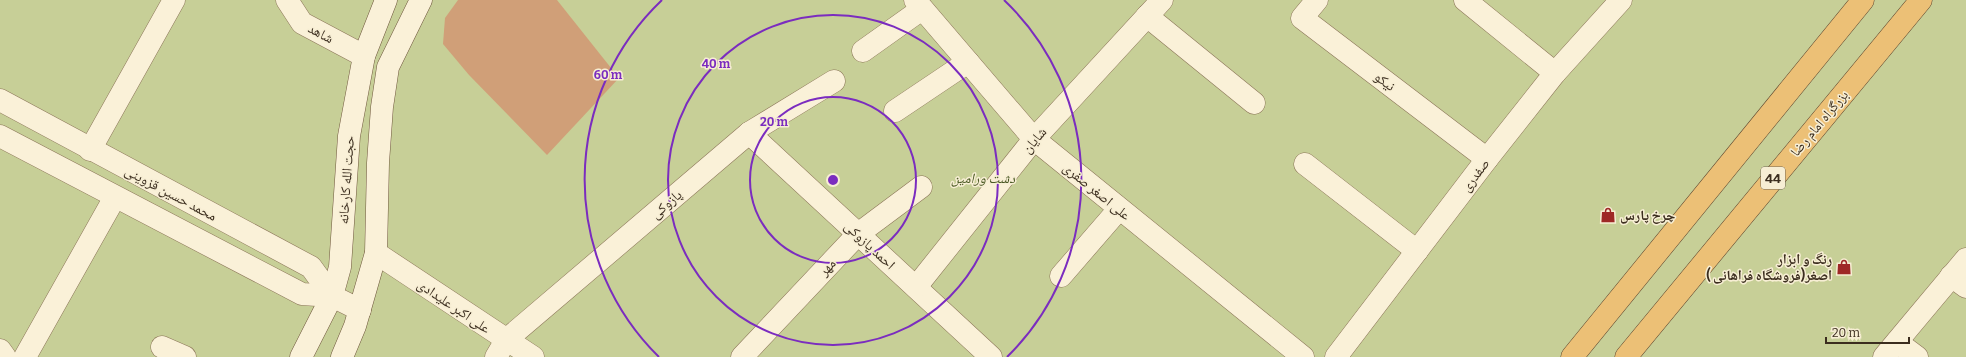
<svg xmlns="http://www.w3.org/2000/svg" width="1966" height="357" viewBox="0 0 1966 357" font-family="Bitter,'Noto Naskh Arabic',serif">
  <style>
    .green { fill: #c7cf97 }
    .building { fill: #d09f78 }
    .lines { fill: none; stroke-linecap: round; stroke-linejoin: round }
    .minor-casing { stroke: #8c7659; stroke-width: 23 }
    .tertiary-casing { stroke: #8c7659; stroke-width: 23 }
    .secondary-casing { stroke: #6e563c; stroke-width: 23 }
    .trunk-casing { stroke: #5a432e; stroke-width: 23 }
    .minor { stroke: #faf1d8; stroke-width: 22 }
    .tertiary { stroke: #faf1d8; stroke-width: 22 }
    .secondary { stroke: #faf1d8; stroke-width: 22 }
    .trunk { stroke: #ecc076; stroke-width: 22 }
    .ring { fill: none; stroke: #7b2cbf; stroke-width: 2 }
    .labels { text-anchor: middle; stroke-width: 3; stroke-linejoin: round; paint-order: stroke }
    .shield { fill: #f7eed4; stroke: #736755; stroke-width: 1 }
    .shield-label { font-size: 13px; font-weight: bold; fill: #3b2d1e }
    .street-label { font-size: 14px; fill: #3b2d1e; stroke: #f7eed4 }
    .park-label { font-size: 14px; font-style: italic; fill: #4a5924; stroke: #f7eed4 }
    .poi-label { font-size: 14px; font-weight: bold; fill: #3b2d1e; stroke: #f7eed4; text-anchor: start }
    .centre { fill: #7b2cbf; stroke: #f7eed4; stroke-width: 2 }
    .ring-label { font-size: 12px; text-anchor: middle; font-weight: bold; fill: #7b2cbf; stroke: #f7eed4; stroke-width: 3; stroke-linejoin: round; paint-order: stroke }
  </style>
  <rect width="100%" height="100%" fill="#f0e4c4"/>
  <!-- green -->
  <rect class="green" x="0" y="0" width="1966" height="357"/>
  <!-- building -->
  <polygon class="building" points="458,0 557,0 619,78 547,155 469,75 443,44 445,18"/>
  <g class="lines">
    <!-- minor casing -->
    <g class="minor-casing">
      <g id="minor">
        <polyline points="287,0 302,23 364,56"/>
        <polyline points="915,0 1034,139 1303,357"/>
        <polyline points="1317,0 1302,18 1487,159"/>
        <polyline points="1465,0 1555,73"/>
        <polyline points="1147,16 1254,103"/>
        <polyline points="863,51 922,9"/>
        <polyline points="895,111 968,62"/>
        <polyline points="749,133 991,357"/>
        <polyline points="90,150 174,0"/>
        <polyline points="1305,164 1417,251"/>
        <polyline points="376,253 533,357"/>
        <polyline points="1061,276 1119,209"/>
        <polyline points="1951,276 1966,287"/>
        <polyline points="916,287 1034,139 1162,0"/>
        <polyline points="1897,342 1917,357"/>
        <polyline points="162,347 185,357"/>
        <polyline points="0,350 5,357"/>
        <polyline points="25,357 115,197"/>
        <polyline points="496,357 506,340 749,133 834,81"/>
        <polyline points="742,357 858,234 921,187"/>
        <polyline points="1336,357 1487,159 1555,73 1621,0"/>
      </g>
    </g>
    <!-- tertiary casing -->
    <g class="tertiary-casing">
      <g id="tertiary">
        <polyline points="0,100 311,267 332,296"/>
        <polyline points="0,136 302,294 332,296 360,310"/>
        <polyline points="1884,357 1966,259"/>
      </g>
    </g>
    <!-- secondary casing -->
    <g class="secondary-casing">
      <g id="secondary">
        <polyline points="301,357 332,296 340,267 349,136 364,56 386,0"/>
        <polyline points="342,357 355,326 376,253 378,163 382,107 388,67 421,0"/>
      </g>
    </g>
    <!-- trunk casing -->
    <g class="trunk-casing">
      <g id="trunk">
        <polyline points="1572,357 1863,0"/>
        <polyline points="1626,357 1921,0"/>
      </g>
    </g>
    <!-- minor -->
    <use href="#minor" class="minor"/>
    <!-- tertiary -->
    <use href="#tertiary" class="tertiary"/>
    <!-- secondary -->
    <use href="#secondary" class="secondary"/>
    <!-- trunk -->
    <use href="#trunk" class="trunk"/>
  </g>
  <!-- distance rings -->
  <g class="ring">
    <circle cx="833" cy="180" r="83"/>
    <circle cx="833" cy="180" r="165"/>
    <path d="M659 357A248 248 0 0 1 662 0M1004 0A248 248 0 0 1 1007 357"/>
  </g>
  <!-- icons -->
  <defs>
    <g id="shop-bare" transform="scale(1.2)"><path d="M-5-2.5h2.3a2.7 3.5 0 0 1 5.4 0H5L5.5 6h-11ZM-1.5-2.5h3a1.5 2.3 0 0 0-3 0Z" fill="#9e2826" stroke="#f7eed4" stroke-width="2.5" paint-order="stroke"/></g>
  </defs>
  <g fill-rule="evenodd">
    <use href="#shop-bare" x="1608" y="215"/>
    <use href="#shop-bare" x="1844" y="267"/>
  </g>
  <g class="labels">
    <!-- shield labels -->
    <rect class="shield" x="1761" y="167" width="24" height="22" rx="3"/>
    <g class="shield-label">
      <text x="1773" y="183">44</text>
    </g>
    <!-- street labels -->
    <g class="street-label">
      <text transform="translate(321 33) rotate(28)" y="5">شاهد</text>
      <text transform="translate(1385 81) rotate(37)" y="5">نیکو</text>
      <text transform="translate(1819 123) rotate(-50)" y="5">بزرگراه امام رضا</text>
      <text transform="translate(1034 140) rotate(-49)" y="5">شایان</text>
      <text transform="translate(1475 175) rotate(-53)" y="5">صفدری</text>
      <text transform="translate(346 180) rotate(-86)" y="5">حجت الله کارخانه</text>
      <text transform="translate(1097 191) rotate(39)" y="5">علی اصغر صفری</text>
      <text transform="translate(171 193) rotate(28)" y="5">محمد حسین قزوینی</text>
      <text transform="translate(666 204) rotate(-41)" y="5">پازوکی</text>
      <text transform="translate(870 245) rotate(43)" y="5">احمد پازوکی</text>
      <text transform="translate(827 267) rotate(-47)" y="5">مهر</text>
      <text transform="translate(454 306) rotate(34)" y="5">علی اکبر علیدادی</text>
    </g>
    <!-- park labels -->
    <g class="park-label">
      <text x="983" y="183">دشت ورامین</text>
    </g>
    <!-- poi labels -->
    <g class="poi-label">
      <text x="1620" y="220">چرخ پارس</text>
      <text x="1832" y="264" text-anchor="end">رنگ و ابزار<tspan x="1832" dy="16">اصغر(فروشگاه فراهانی )</tspan></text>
    </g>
  </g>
  <circle cx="833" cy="180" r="6" class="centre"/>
  <g class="ring-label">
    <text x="716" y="68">40 m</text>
    <text x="608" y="79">60 m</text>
    <text x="774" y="126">20 m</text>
  </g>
  <!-- scale -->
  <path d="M1826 337v6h83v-6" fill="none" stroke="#3b2d1e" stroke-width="2"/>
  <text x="1832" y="337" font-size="12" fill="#3b2d1e" stroke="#f7eed4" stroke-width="3" paint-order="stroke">20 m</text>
</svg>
